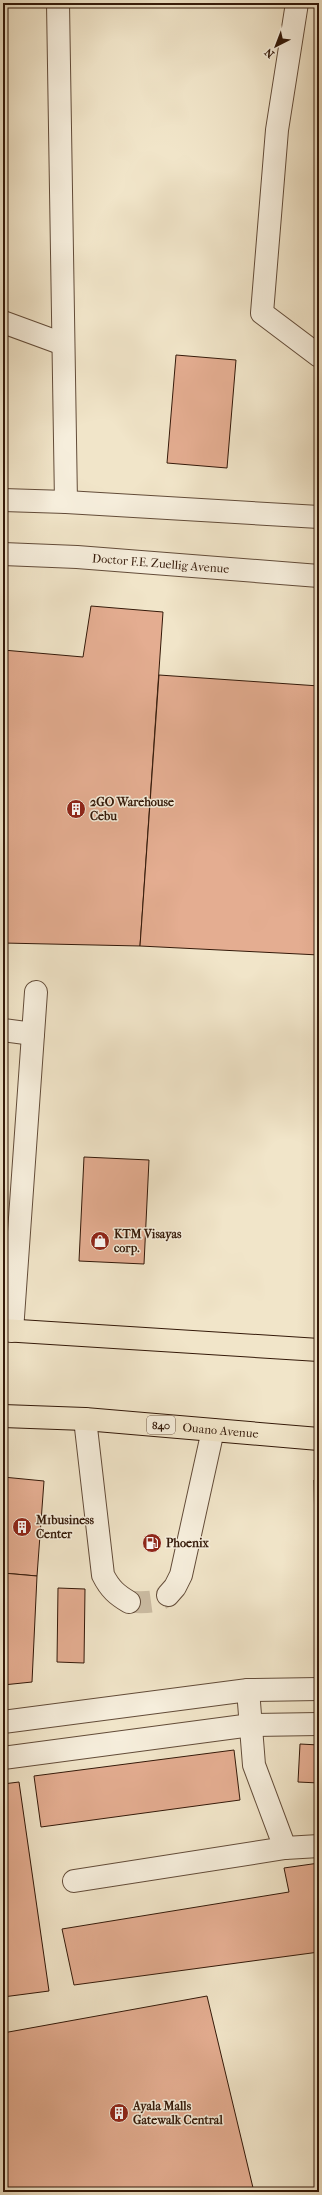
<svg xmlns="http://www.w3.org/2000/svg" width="322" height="2195" viewBox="0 0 322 2195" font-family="'IM FELL French Canon',serif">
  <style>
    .building { fill: #e4ad91; stroke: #341909 }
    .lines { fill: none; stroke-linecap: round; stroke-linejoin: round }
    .minor-tunnel { stroke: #cbbca3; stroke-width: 22; stroke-dasharray: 22 11; stroke-linecap: butt }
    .minor-casing { stroke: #634c39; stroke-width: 24 }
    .highway-casing { stroke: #341909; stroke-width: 24 }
    .minor { stroke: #f6eedc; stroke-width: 22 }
    .highway { stroke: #f1e5c9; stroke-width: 22 }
    .labels { text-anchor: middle; stroke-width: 3; stroke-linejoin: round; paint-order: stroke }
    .shield { fill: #f6eedc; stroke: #6e5948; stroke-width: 1 }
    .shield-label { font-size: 11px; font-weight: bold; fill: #341909 }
    .street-label { font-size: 12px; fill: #341909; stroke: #f6eedc }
    .poi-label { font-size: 12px; font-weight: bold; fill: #341909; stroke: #f6eedc; text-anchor: start }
  </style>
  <rect width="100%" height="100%" fill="#f1e5c9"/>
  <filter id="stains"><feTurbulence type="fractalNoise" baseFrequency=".005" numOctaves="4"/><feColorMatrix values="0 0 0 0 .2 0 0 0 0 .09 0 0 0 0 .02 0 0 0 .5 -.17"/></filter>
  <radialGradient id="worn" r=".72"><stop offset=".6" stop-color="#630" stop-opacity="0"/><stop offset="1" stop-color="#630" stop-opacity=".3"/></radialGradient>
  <!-- building -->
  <g class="building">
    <polygon points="176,355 236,360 227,468 167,463"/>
    <polygon points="91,606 163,612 140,946 3,943 3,650 83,657"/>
    <polygon points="159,675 319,686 319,955 140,946"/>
    <polygon points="84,1157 149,1160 144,1264 79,1261"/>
    <polygon points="3,1477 44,1481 37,1576 3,1573"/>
    <polygon points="314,1480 319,1480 319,1530 315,1530"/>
    <polygon points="3,1573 37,1576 32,1682 3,1685"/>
    <polygon points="58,1588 85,1589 84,1663 57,1662"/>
    <polygon points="300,1744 319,1745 319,1783 298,1782"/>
    <polygon points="234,1750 240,1800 41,1827 34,1776"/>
    <polygon points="19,1782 49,1991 3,1997 3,1784"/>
    <polygon points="319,1863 319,1952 74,1985 62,1929 289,1892 284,1868"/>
    <polygon points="207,1996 254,2192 3,2192 3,2033"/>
  </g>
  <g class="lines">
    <!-- minor-tunnel -->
    <path class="minor-tunnel" d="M129,1602C144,1602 155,1604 168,1595"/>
    <!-- minor casing -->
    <g class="minor-casing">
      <g id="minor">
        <polyline points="58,3 66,502"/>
        <polyline points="297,3 277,130 262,313 319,356"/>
        <polyline points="3,322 63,344"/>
        <polyline points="3,500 66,502 319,517"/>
        <path id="s1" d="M3,554L77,557L319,576"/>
        <polyline points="3,1030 33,1034"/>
        <polyline points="12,1331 36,992"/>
        <path d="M85,1419L103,1575C110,1589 117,1595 129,1602"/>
        <polyline points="168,1595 175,1587 181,1575 213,1430"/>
        <polyline points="248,1690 254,1765 285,1848"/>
        <polyline points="3,1722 248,1690 319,1689"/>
        <polyline points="3,1758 251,1725 319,1724"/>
        <polyline points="74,1881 285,1848 319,1846"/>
      </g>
    </g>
    <!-- highway casing -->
    <g class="highway-casing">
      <g id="highway">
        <polyline points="3,1330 319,1350"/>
        <path id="s2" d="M3,1416L85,1419L319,1439"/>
      </g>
    </g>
    <!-- minor -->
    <use href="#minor" class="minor"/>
    <!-- highway -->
    <use href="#highway" class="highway"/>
  </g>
  <!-- icons -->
  <defs>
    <g id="building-disc" transform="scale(1)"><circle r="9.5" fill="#8f2418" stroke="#f6eedc"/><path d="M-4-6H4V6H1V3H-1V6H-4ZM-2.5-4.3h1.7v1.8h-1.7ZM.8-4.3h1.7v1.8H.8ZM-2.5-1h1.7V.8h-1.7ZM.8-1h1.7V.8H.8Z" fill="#fff"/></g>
    <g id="shop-disc" transform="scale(1)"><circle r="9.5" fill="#8f2418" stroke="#f6eedc"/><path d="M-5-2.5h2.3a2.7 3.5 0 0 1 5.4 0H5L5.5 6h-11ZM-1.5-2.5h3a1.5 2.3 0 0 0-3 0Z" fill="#fff"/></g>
    <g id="fuel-disc" transform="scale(1)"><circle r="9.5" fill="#8f2418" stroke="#f6eedc"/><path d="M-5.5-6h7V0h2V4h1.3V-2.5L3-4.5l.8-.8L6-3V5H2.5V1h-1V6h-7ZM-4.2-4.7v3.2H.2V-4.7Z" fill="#fff"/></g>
  </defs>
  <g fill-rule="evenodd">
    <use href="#building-disc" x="76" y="809"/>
    <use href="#shop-disc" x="100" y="1241"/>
    <use href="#building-disc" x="22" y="1527"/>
    <use href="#fuel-disc" x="152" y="1543"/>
    <use href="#building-disc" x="119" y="2113"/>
  </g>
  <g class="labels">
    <!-- shield labels -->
    <rect class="shield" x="147" y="1416" width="28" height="18" rx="3"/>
    <g class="shield-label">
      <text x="161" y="1429">840</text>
    </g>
    <!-- street labels -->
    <g class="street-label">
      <text dy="4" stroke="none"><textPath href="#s1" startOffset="158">Doctor F.E. Zuellig Avenue</textPath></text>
      <text dy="4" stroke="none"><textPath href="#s2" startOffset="218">Ouano Avenue</textPath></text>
    </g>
    <!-- poi labels -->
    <g class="poi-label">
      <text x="90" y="806">2GO Warehouse<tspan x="90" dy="14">Cebu</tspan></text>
      <text x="114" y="1238">KTM Visayas<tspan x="114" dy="14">corp.</tspan></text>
      <text x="36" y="1524">M1business<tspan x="36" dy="14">Center</tspan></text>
      <text x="166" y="1547">Phoenix</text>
      <text x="133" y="2110">Ayala Malls<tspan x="133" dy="14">Gatewalk Central</tspan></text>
    </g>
  </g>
  <!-- margin -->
  <rect width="322" height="2195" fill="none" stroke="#f1e5c9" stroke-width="16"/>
  <rect x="4" y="4" width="314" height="2187" fill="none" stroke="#341909" stroke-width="2"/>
  <rect x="8" y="8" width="306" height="2179" fill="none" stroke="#341909"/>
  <!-- north arrow -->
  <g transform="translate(276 46) rotate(222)" stroke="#f6eedc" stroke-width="3" paint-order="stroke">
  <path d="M0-3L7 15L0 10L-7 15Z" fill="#341909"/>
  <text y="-6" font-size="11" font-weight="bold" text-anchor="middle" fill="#341909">N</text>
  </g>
  <rect width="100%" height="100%" filter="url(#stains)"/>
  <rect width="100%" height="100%" fill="url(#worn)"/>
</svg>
